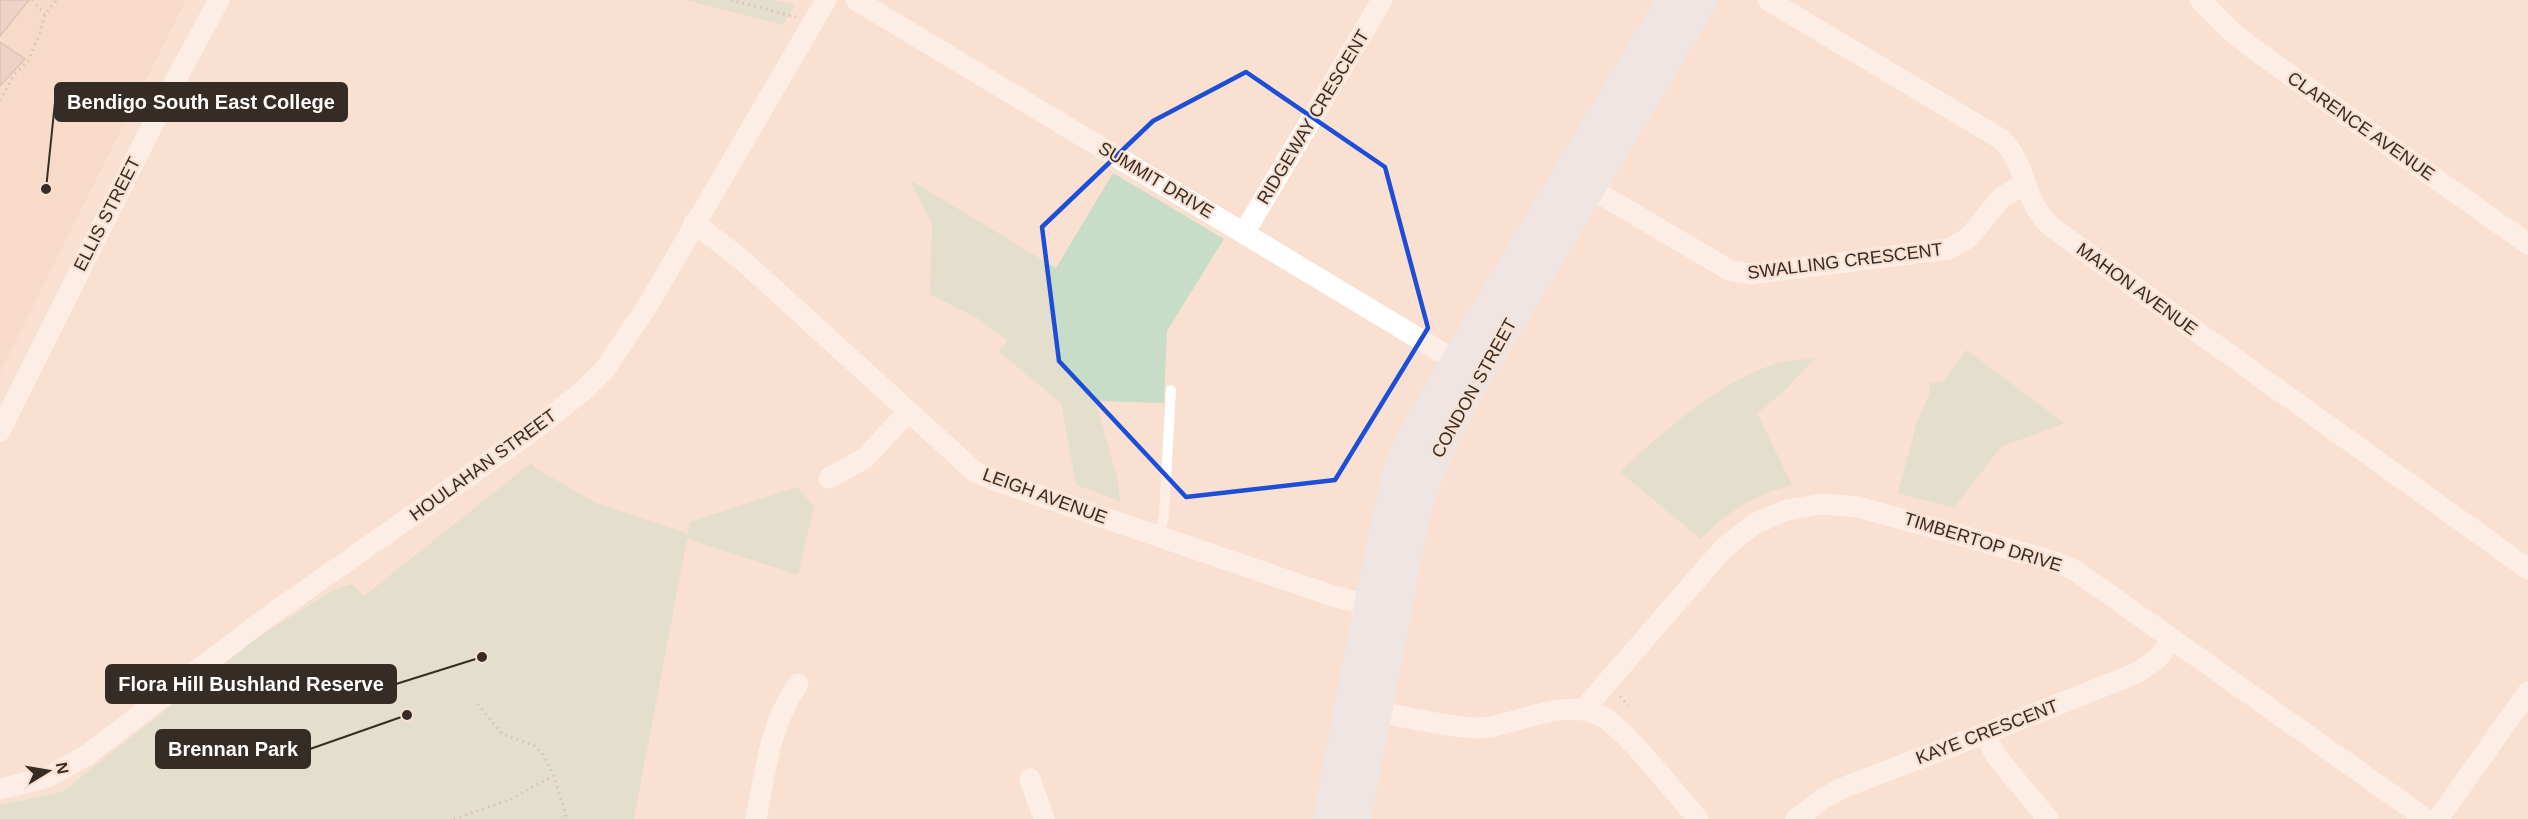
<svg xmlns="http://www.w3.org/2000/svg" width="2528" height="819" font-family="Helvetica,sans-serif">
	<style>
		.built { fill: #f3d4bf }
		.green { fill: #c8ddc7 }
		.building { fill: #e2c0b8; stroke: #bb9f98; stroke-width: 1.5 }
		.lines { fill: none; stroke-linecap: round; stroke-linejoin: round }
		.path { stroke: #b09d90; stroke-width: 3; stroke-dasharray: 1.5 4.5; stroke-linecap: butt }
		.service { stroke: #fff; stroke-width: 10 }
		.minor { stroke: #fff; stroke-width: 21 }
		.secondary { stroke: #e2eefa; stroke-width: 30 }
		.marked { fill: none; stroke: #1d4ed8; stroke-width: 4.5; stroke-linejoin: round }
		.labels { text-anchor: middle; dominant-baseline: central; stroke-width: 4.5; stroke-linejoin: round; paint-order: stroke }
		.street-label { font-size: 18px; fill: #362c26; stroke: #f9e0d0 }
		.leader { fill: none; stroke: #362c26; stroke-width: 2 }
		.callout-dot { fill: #362c26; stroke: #f9e0d0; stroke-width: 2 }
		.callout { fill: #362c26; stroke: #362c26; stroke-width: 2 }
		.callout-label { font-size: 20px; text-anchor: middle; font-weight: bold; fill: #fff }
	</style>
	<rect width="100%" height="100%" fill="#f9e0d0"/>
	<path class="built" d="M0 0H186L0 373Z"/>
	<g class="green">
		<path d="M686 0H773L795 5 783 25Z"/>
		<path d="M1113 173 1224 239 1167 331 1164 403 1095 401 1118 480 1120 501 1076 485 1061 403 998 351 1008 341 977 318 930 294 932 224 910 180 1056 268Z"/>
		<path d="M1966 350 2064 423 2001 447 1954 508 1898 493 1917 422 1930 392 1929 384 1944 381Z"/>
		<path d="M1815 358 1782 393 1757 413 1792 485C1755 495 1727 511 1701 539L1620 472C1658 435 1727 376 1779 363 1790 360 1803 360 1815 358Z"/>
		<path d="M531 463 539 470 594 502 686 533 687 538 690 522 797 487 814 506 798 575 687 539 634 819H0V805L62 792 257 638 335 589 351 584 364 596Z"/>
	</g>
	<g class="building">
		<path d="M0 0H29L0 36Z"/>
		<path d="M0 42 25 59 0 86Z"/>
	</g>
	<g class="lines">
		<g class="path">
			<path d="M32 0 45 14"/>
			<path d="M731 0 796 17"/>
			<path d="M0 100 14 75 28 61 40 33 45 14 57 0"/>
			<path d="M1620 696 1628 706"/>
			<path d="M478 704 502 734 533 745 541 752 554 776 567 819"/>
			<path d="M454 819 509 800 553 776"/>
		</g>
		<path class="service" d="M1159 537 1164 515 1171 390"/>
		<g class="minor">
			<path d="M856 0 1456 361"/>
			<path d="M1768 0 2001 139C2028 165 2022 199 2050 226L2528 569"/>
			<path d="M2200 0 2232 32 2256 51 2528 244"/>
			<path d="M1590 188 1729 270 1750 274 1949 249 1968 238 2002 197 2025 184"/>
			<path d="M694 223 741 259 974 471 994 480 1333 596 1369 605"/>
			<path d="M1244 233 1382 0"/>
			<path d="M0 431 168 94 219 0"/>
			<path d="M829 478 865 458 908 412"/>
			<path d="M1584 709 1722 550 1754 524 1787 510 1822 504 1858 507 2056 562 2076 571 2426 819"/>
			<path d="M1377 712C1406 716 1464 732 1490 727 1523 721 1563 700 1597 714 1622 723 1677 796 1698 819"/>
			<path d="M1984 734 1997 757 2048 819"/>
			<path d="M1030 779 1044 819"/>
			<path d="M0 789 48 777 87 755 259 623 527 435 582 392 605 369 648 305 826 0"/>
			<path d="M756 819C765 772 770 724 798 684"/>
			<path d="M1796 819 1822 799 1842 788 1984 734 2137 673 2157 659 2173 639"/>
			<path d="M2438 819 2528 692"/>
		</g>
		<g class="secondary">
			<path d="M1328 819 1369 605 1398 470 1412 438 1456 361 1672 0"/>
			<path d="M1356 819 1415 516C1436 436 1483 368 1525 297 1584 198 1644 99 1703 0"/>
		</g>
	</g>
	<path d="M0 0H2528V819H0ZM1246 72 1385 167 1428 328 1335 480 1186 497 1059 361 1042 227 1153 121Z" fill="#f9e0d0" fill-opacity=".55" fill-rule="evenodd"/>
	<path class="marked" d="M1246 72 1385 167 1428 328 1335 480 1186 497 1059 361 1042 227 1153 121Z"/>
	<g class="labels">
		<g class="street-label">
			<text transform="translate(1313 117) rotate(-59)">RIDGEWAY CRESCENT</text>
			<text transform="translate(2361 126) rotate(35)">CLARENCE AVENUE</text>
			<text transform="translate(1156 180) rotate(31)">SUMMIT DRIVE</text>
			<text transform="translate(107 214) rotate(-63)">ELLIS STREET</text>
			<text transform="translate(1845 261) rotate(-7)">SWALLING CRESCENT</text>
			<text transform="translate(2137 289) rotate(36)">MAHON AVENUE</text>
			<text transform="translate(1474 388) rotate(-61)">CONDON STREET</text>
			<text transform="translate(483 465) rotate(-36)">HOULAHAN STREET</text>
			<text transform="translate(1045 496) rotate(20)">LEIGH AVENUE</text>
			<text transform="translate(1983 542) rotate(17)">TIMBERTOP DRIVE</text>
			<text transform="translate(1987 732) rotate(-21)">KAYE CRESCENT</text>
		</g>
	</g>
	<path class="leader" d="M46 189L55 102M482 657L396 684M407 715L310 749"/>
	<g class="callout-dot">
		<circle cx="46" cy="189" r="6"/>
		<circle cx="482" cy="657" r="6"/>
		<circle cx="407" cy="715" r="6"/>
	</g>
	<g class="callout">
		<rect x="55" y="83" width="292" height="38" rx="6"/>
		<rect x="106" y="665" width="290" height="38" rx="6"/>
		<rect x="156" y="730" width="154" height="38" rx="6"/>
	</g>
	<g class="callout-label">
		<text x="201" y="109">Bendigo South East College</text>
		<text x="251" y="691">Flora Hill Bushland Reserve</text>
		<text x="233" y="756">Brennan Park</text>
	</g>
	<g transform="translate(48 771) rotate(79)" stroke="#f9e0d0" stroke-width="4.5" paint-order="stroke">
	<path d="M0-4.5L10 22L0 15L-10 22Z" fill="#362c26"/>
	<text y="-9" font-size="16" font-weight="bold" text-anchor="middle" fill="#362c26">N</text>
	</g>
</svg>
